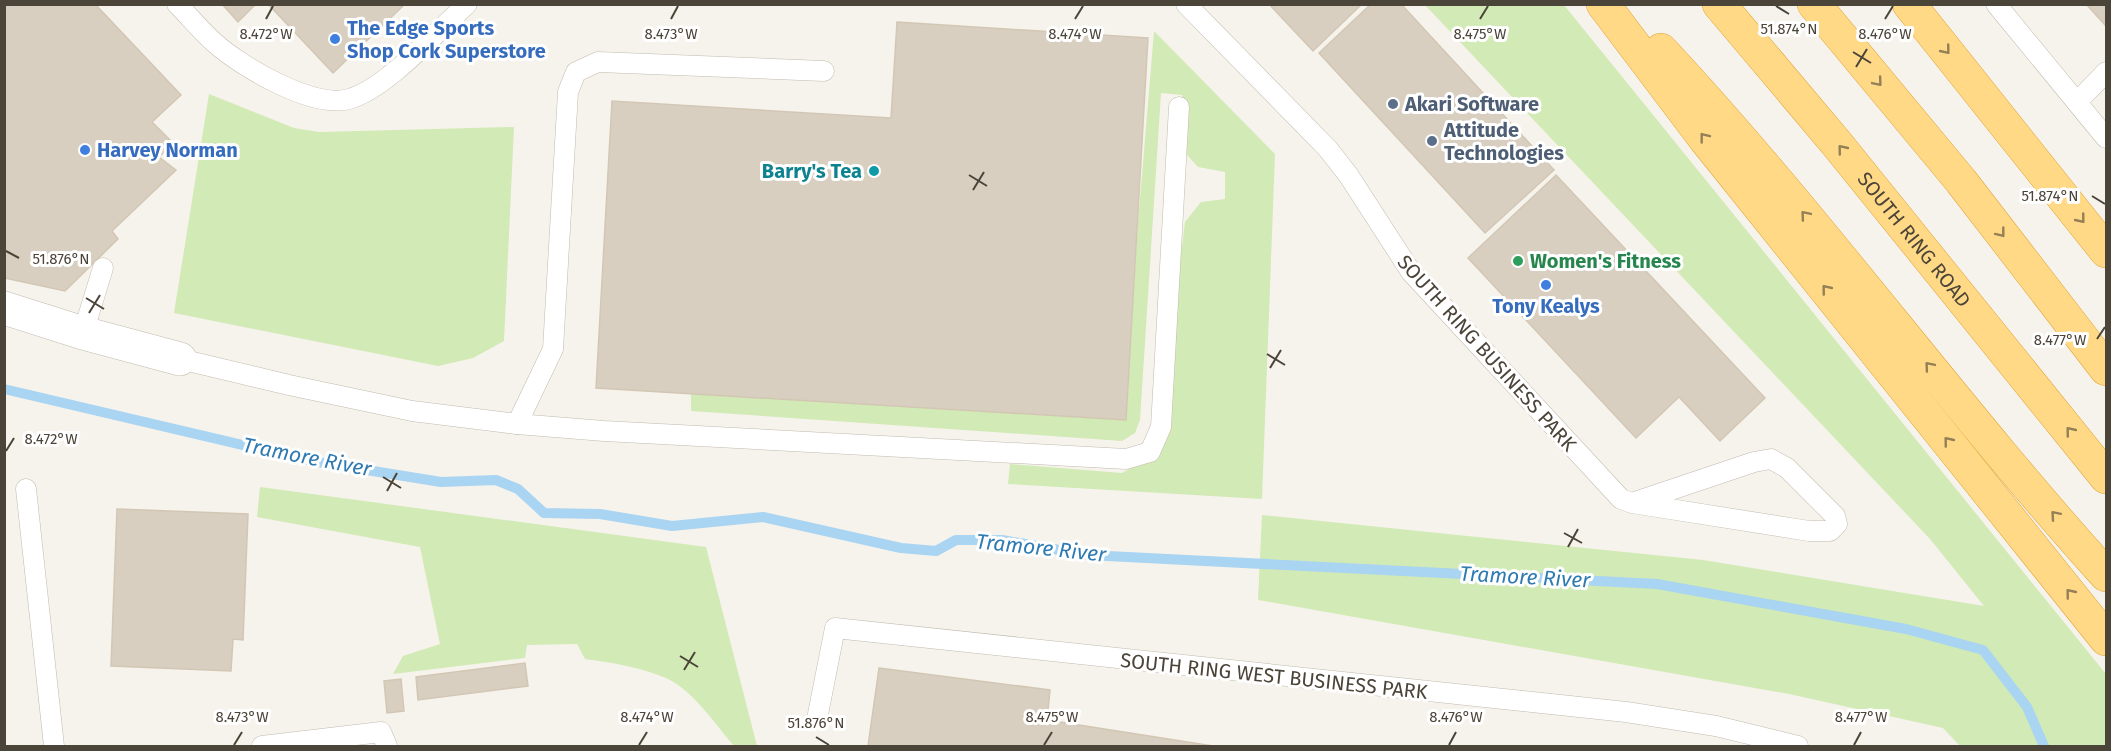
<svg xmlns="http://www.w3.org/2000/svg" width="2111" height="751" font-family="'Fira Sans',sans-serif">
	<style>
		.green { fill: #d2eab5 }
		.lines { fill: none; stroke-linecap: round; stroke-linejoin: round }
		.stream { stroke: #a9d4f2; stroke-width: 10 }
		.building { fill: #d8cfc1; stroke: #d3c7b4; stroke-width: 1.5 }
		.service-casing { stroke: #c2bbae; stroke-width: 21 }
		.minor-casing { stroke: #c2bbae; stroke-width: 34 }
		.trunk-casing { stroke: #e0a43c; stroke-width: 34 }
		.service { stroke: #fff; stroke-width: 20 }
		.minor { stroke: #fff; stroke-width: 33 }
		.trunk { stroke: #ffd985; stroke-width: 33 }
		.oneway { stroke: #938057 }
		.ticks { fill: none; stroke: #4b4439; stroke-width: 2 }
		.shop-dot { fill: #3f7fe0; stroke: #fff; stroke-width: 2 }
		.service-dot { fill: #5c6f8a; stroke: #fff; stroke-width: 2 }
		.culture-dot { fill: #0f9aa8; stroke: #fff; stroke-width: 2 }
		.leisure-dot { fill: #2e9e5b; stroke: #fff; stroke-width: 2 }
		.labels { text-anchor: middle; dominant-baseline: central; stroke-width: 6; stroke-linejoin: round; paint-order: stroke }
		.shop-label { font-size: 20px; font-weight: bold; fill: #366cbe; stroke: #fff; text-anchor: start }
		.service-label { font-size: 20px; font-weight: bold; fill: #4e5e75; stroke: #fff; text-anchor: start }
		.culture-label { font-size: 20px; font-weight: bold; fill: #0d838f; stroke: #fff; text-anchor: end }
		.street-label { font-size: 20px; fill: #4b4439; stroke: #fff }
		.leisure-label { font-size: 20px; font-weight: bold; fill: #27864d; stroke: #fff; text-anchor: start }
		.water-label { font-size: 21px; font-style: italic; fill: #2e7ab2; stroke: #fff }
		.ticks-label { font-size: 15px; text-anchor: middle; fill: #4b4439; stroke: #fff; stroke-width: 6; stroke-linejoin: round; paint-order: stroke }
	</style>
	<rect width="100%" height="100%" fill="#f6f3ec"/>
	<g class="green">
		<path d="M1425 5H1564L2106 674V746H1960L1943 728 1789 694 1258 600 1262 515 1703 560 1984 606 1930 539Z"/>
		<path d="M1154 31 1275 154 1262 499 1008 484 1010 464 1122 473 1156 454 1185 222 1201 202 1225 199V172L1198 167 1187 155 1182 95 1161 93 1140 420 1135 433 1122 441 691 411V393L1125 420 1138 223Z"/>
		<path d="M209 94 294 128 319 132 514 127 504 341 473 358 438 366 174 313Z"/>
		<path d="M260 487 706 547 757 746H734C715 724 694 691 666 678 640 667 613 663 585 659L577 644 527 645 525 658 393 674 403 656 440 644 420 547 257 517Z"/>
	</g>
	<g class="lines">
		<path class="stream" d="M4 389 311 461 441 482 496 480 518 489 544 513 600 514 672 526 763 517 901 548 936 551 956 540H1002L1088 555 1657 584 1906 629 1983 650 2027 707 2044 746"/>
	</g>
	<g class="building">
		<path d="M4 4H95L181 95 152 122 173 143 159 157 176 170 112 231 118 239 65 291 4 278Z"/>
		<path d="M222 4H256L238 22Z"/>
		<path d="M268 4H405L333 73Z"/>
		<path d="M1269 4H1362L1313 51Z"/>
		<path d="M1371 4H1401L1554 170 1485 233 1319 53Z"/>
		<path d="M2086 4H2106V26Z"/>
		<path d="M897 22 1148 38 1126 420 596 388 612 101 891 118Z"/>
		<path d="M1556 175 1765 398 1720 441 1679 397 1636 438 1468 258Z"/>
		<path d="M117 509 248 514 243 640 233 639 231 671 111 666Z"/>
		<path d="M525 663 528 686 418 700 416 677Z"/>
		<path d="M879 668 1050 690 1047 720 1213 746H868Z"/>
		<path d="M401 679 404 711 387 713 384 681Z"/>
	</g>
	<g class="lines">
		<g class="service-casing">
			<g id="service">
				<path d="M177 4C190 17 202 32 216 44 242 67 313 109 349 99 386 89 437 31 467 4"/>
				<path d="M1186 4 1328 149 1349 176 1411 272 1621 499 1632 503 1809 531H1830L1837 524 1835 516 1787 468 1771 459 1754 462 1632 503"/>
				<path d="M1996 4 2106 138"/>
				<path d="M2077 102 2106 72"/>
				<path d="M83 333 103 268"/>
				<path d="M180 359 289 385 412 411 517 424 604 431 1126 459 1150 452 1161 427 1179 107"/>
				<path d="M517 424 553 349 568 92 576 72 598 62 824 71"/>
				<path d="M26 489 54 746"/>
				<path d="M818 714 835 628 1626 712 1716 726 1798 746"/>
				<path d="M262 746 381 732 387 746"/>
			</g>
		</g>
		<g class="minor-casing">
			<path id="minor" d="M4 308 83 333 180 359"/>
		</g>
		<g class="trunk-casing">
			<g id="trunk">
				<path d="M1603 4 1705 139 2106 639"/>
				<path id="s1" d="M1719 4 1837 144 2106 477"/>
				<path d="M1814 4 1961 181 2106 369"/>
				<path d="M1909 4 2106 251"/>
				<path d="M1661 50C1818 218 1952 405 2106 575"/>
			</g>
		</g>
		<use href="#service" class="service"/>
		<use href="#minor" class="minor"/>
		<use href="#trunk" class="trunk"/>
	</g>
	<defs><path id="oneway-chevron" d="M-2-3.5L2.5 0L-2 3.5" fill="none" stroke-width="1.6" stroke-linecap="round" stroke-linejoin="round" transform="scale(1.5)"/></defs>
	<g class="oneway">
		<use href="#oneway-chevron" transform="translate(1946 50) rotate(51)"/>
		<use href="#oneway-chevron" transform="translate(1878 82) rotate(50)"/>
		<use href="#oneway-chevron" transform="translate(1704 137) rotate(-128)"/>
		<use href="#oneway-chevron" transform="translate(1842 149) rotate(-129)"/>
		<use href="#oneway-chevron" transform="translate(1805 215) rotate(-130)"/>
		<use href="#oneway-chevron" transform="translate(2081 219) rotate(51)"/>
		<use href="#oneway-chevron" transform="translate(2001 233) rotate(52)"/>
		<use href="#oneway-chevron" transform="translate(1826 289) rotate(-129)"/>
		<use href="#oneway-chevron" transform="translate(1929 366) rotate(-130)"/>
		<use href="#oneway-chevron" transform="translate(2070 431) rotate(-129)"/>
		<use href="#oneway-chevron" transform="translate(1948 441) rotate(-129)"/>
		<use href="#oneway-chevron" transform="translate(2055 515) rotate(-131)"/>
		<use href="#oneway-chevron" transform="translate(2070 593) rotate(-129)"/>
	</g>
	<path class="ticks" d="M1776 6 1789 14M266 19 273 6M671 19 678 6M1075 19 1083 6M1480 19 1488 6M1885 19 1893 6M1853 52 1871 63M1856 67 1867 49M969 175 987 186M973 190 984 172M2092 196 2105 204M6 251 19 258M86 298 104 309M89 313 100 295M2097 339 2105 327M1267 354 1285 365M1270 368 1281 350M6 451 14 438M383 477 401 488M387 491 397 473M1564 533 1582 543M1568 547 1578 529M680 656 698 667M684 670 695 652M816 737 829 745M234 745 242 732M639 745 647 732M1044 745 1052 732M1449 745 1456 732M1854 745 1861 732"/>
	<g class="shop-dot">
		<circle cx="335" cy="39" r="6"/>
		<circle cx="85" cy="150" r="6"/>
		<circle cx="1546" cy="285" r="6"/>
	</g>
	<g class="service-dot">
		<circle cx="1393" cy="104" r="6"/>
		<circle cx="1432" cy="141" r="6"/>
	</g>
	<circle class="culture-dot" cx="874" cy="171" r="6"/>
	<circle class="leisure-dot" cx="1518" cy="261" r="6"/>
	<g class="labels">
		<g class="shop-label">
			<text x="347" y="28">The Edge Sports<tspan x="347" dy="23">Shop Cork Superstore</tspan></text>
			<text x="97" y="150">Harvey Norman</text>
			<text x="1546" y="306" text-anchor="middle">Tony Kealys</text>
		</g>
		<g class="service-label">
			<text x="1405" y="104">Akari Software</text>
			<text x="1444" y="130">Attitude<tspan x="1444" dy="23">Technologies</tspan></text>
		</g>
		<g class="culture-label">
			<text x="862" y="171">Barry's Tea</text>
		</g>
		<g class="street-label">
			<text stroke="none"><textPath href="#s1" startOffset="306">SOUTH RING ROAD</textPath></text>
			<text transform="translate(1487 353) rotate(48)">SOUTH RING BUSINESS PARK</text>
			<text transform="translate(1274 676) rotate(6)">SOUTH RING WEST BUSINESS PARK</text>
		</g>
		<g class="leisure-label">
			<text x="1530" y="261">Women's Fitness</text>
		</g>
		<g class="water-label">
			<text transform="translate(307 457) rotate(11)">Tramore River</text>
			<text transform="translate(1041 548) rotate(6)">Tramore River</text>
			<text transform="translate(1525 577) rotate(3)">Tramore River</text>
		</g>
	</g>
	<g class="ticks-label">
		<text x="1789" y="34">51.874°N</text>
		<text x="266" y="39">8.472°W</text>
		<text x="671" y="39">8.473°W</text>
		<text x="1075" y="39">8.474°W</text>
		<text x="1885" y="39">8.476°W</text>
		<text x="1480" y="39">8.475°W</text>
		<text x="2050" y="201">51.874°N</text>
		<text x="61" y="264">51.876°N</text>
		<text x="2060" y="345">8.477°W</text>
		<text x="51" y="444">8.472°W</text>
		<text x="242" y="722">8.473°W</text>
		<text x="647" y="722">8.474°W</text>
		<text x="1052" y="722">8.475°W</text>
		<text x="1456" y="722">8.476°W</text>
		<text x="1861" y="722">8.477°W</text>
		<text x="816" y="728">51.876°N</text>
	</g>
	<rect width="2111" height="751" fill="none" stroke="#4b4439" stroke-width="12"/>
</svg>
